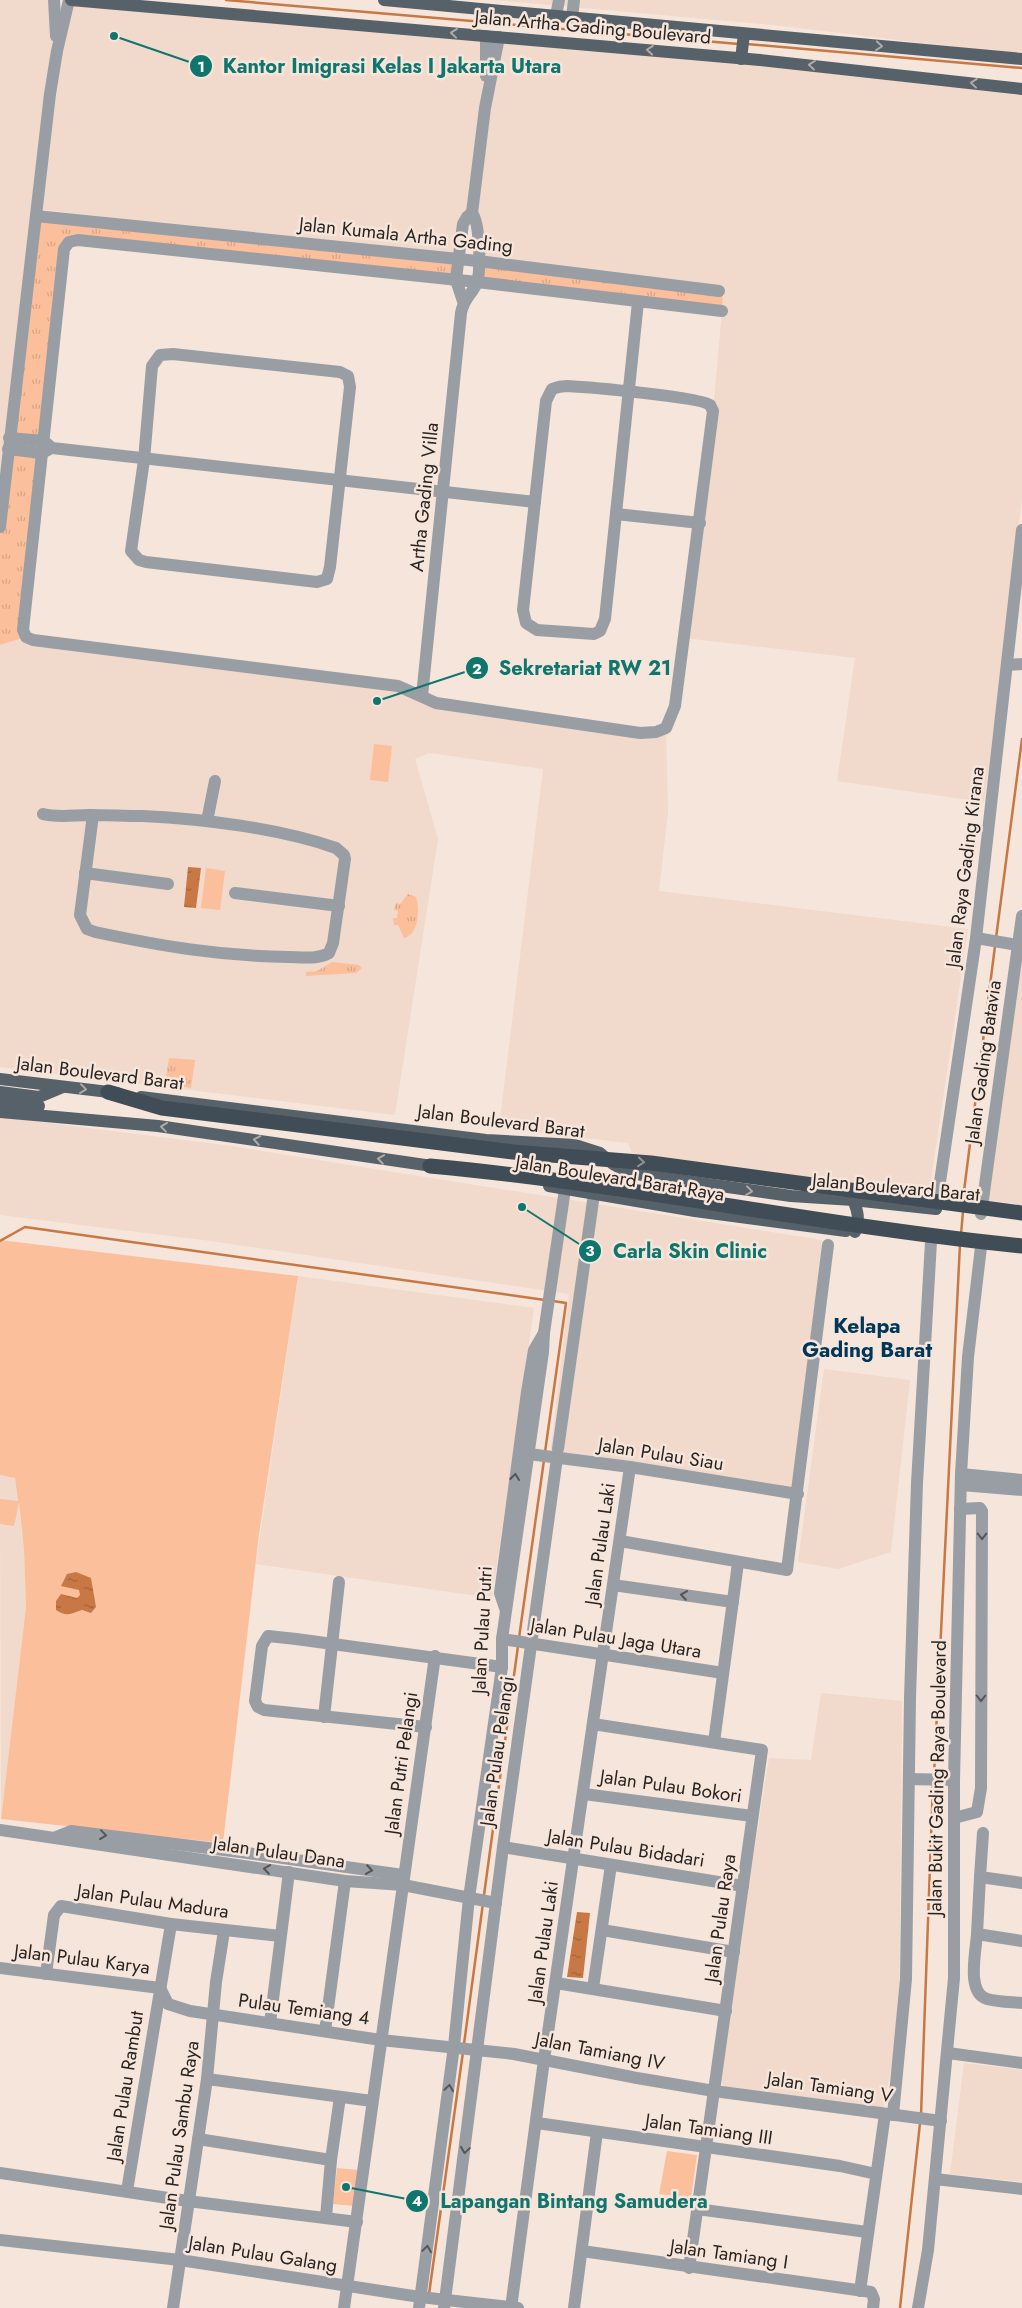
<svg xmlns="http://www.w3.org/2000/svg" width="1022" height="2308" font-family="Jost,sans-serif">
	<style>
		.built { fill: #f1d9cb; fill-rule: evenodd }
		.grass { fill: url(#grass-tufts) }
		.pitch { fill: #fcbf9b }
		.water { fill: url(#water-ripples) }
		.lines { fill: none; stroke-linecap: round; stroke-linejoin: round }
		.stream { stroke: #c77845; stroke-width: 2.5 }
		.minor { stroke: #989ea4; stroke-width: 12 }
		.major { stroke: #57616a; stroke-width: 12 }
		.highway { stroke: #404c56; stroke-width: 15 }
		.oneway { stroke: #aeaaa8 }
		.oneway2 { stroke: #929192 }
		.oneway3 { stroke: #565555 }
		.labels { text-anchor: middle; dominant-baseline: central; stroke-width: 5; stroke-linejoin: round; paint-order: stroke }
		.street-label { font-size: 19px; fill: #2a2420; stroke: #f6e5db }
		.quarter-label { font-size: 21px; font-weight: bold; fill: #003658; stroke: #f6e5db }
		.leader { fill: none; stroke: #0f766e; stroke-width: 2 }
		.callout-dot { fill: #0f766e; stroke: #f6e5db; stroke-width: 2 }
		.mark-label { font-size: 15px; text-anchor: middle; font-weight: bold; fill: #fff }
		.callout-label { font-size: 20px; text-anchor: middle; font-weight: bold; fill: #0f766e; stroke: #f6e5db; stroke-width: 5; stroke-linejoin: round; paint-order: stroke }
	</style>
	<defs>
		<pattern id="grass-tufts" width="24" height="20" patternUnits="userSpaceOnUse" patternTransform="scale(1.25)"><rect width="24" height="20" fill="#fcbf9b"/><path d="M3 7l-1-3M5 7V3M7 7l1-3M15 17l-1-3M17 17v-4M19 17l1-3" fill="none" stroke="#d8a485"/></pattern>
		<pattern id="water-ripples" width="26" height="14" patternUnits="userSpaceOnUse" patternTransform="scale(1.25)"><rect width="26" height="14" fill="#c77845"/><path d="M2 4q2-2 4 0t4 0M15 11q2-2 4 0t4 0" fill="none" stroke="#a26239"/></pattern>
	</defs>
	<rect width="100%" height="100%" fill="#f6e5db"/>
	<g class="built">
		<path d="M0 0H54L57 48 69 0 760 60 1022 95V497L1001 676 984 802 837 781 855 658 684 638 713 411 722 311 478 261 472 214 458 259 38 209 0 528ZM485 49V115L474 197Z"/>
		<path d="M494 0H1022V55L773 25Z"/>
		<path d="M26 637 398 686 436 703 642 733 666 728 668 812 659 891 968 929 929 1194 632 1153 628 1143 499 1128 543 769 429 753 415 759 438 839 395 1115 0 1067V645Z"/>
		<path d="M1022 908V1205L983 1200Z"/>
		<path d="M0 1117 224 1145 822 1240 793 1491 550 1455 569 1294 211 1241 0 1215Z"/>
		<path d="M298 1276 534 1308 492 1598 256 1564Z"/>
		<path d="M824 1369 910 1380 891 1552 838 1569 798 1562Z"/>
		<path d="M0 1475 15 1478 24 1550 26 1607 1 1819Z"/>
		<path d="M821 1693 902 1701 899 2028 883 2109 725 2087 718 2079 769 1758 811 1760Z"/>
		<path d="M964 2063 1022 2070V2182L950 2174Z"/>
	</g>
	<g class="grass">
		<path d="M36 216 458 259 457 282 70 242 44 441 10 438Z"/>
		<path d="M478 261 723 288 722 311 477 282Z"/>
		<path d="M8 449 42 453 26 637 0 645V527Z"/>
		<path d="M408 894 416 897C420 909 419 935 404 938L398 925H394L393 918H397L398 911 394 910 396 903 400 904Z"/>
		<path d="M332 962 359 965 362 968 356 973 306 976V972L317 971Z"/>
		<path d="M169 1058 195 1060 191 1088 165 1084Z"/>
	</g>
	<g class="pitch">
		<path d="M374 744 392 746 388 782 370 780Z"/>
		<path d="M206 868 225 871 220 910 201 908Z"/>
		<path d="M0 1240 298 1276 259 1534 223 1843 1 1819 26 1607 24 1550 19 1503 14 1526 0 1524V1499L18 1501 15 1478 0 1475Z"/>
		<path d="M667 2151 697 2155 691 2198 659 2194Z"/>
		<path d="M337 2168 359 2170 355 2206 333 2204Z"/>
	</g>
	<g class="water">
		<path d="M188 867 201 868 196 908 184 907Z"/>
		<path d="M76 1572 91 1578 96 1607 91 1613 82 1610C70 1614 67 1617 56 1610V1601L61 1594 77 1598 80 1595 79 1590 61 1586 67 1574Z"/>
		<path d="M577 1912 590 1913 583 1978 567 1977Z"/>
	</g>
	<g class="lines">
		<g class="stream">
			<path d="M226 0 739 44"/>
			<path d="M747 44 1022 68"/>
			<path d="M996 938 1022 739"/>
			<path d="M963 1199 995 946"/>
			<path d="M961 1234 963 1212"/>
			<path d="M0 1241 25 1227 545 1300"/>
			<path d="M545 1452 566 1303 553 1301"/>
			<path d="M519 1638 544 1460"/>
			<path d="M934 1775 960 1244"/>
			<path d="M484 1895 518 1646"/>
			<path d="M464 2044 483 1903"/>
			<path d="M921 2115 933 1783"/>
			<path d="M429 2294 463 2052"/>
			<path d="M900 2308 920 2123"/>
		</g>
		<g class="minor">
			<path d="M54 0 56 36"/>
			<path d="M556 16 559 0"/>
			<path d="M572 18 574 0"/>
			<path d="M486 76V36"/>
			<path d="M36 216 478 261 719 291"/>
			<path d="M463 301 456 280 457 271 463 224 467 217 472 213"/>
			<path d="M638 302 605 619 600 631 594 634 537 630 526 623 523 610 546 401 552 389C557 387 562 386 567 386 587 387 701 397 710 405L713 411 675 706 666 728 656 732 640 733 436 703 398 686 33 640 26 637 23 630 64 249 69 242 78 240 477 282 722 311"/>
			<path d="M173 354 340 372 348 376 350 387 330 567 327 579 317 582 146 562 139 560 131 551 144 460 152 366 160 355Z"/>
			<path d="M9 438 44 441 52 448 535 502"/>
			<path d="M8 449 42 453 48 450"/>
			<path d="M616 514 700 523"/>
			<path d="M0 527 50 94 57 51 69 0"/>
			<path d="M1007 665 1022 664"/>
			<path d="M422 696 461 313C464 297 473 294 477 282 481 270 480 223 472 213L485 108 499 37"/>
			<path d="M43 814C57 818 74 815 89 815 107 815 125 816 143 816 203 819 279 828 336 848L344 855 345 859 333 943 329 953C317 960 300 957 288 957 219 956 161 946 95 932L87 929 80 915 93 815"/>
			<path d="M207 821 215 781"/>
			<path d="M85 873 168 884"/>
			<path d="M235 893 339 906"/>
			<path d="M976 938 1018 945"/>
			<path d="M936 1209 976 938 1022 530"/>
			<path d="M981 1214 1022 916"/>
			<path d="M558 1449 594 1194"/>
			<path d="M521 1453 630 1467 798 1494"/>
			<path d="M961 1474 1022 1480"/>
			<path d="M961 1485 1022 1490"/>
			<path d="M620 1541 787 1570 828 1245"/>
			<path d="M613 1585 733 1602"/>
			<path d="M505 1608 500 1593 527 1392 534 1350 544 1333 565 1189"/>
			<path d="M502 1639 723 1673"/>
			<path d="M324 1717 339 1582"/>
			<path d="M593 1724 762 1750 689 2268"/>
			<path d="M426 1727 264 1710 258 1707 255 1701 262 1646 268 1636 296 1639 502 1667"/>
			<path d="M714 1742 738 1563"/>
			<path d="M909 1779 954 1780"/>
			<path d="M584 1794 752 1816"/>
			<path d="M954 1818 977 1812 981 1788 982 1511 980 1508 960 1509"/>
			<path d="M0 1830 345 1881 403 1885 496 1903"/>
			<path d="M56 1837 71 1831 240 1852 403 1875"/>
			<path d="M503 1847 743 1886"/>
			<path d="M980 1877 983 1833"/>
			<path d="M602 1930 734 1952"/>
			<path d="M977 1934 980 1877 1022 1883"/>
			<path d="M1022 1941 977 1934C976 1951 966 1993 987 1999 998 2002 1011 2002 1022 2003"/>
			<path d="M0 1968 160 1988"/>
			<path d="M46 1974 54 1915 61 1906 171 1924 280 1936"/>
			<path d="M556 1983 726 2011"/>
			<path d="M160 1988 168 2004 190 2011 381 2040 514 2054 637 2078 714 2091 941 2121"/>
			<path d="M593 1988 611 1865"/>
			<path d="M270 2023 289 1872"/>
			<path d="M325 2031 345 1881"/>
			<path d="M948 2053 1022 2063"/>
			<path d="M207 2079 372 2101"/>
			<path d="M893 2115 906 1979 910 1698 917 1483 931 1242"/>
			<path d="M537 2123 840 2166 876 2174"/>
			<path d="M198 2139 331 2160"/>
			<path d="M0 2173 188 2201 357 2222"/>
			<path d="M935 2179 1022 2189"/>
			<path d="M127 2191 171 1924"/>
			<path d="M697 2209 867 2232"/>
			<path d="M326 2217 331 2160 340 2097"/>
			<path d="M0 2240 180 2260 420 2297 518 2308"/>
			<path d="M582 2251 871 2292 874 2299 873 2308"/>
			<path d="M860 2291 885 2114"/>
			<path d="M173 2308 207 2079 216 1982 224 1931"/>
			<path d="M344 2308 435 1656"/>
			<path d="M419 2308 454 2046 469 1898 502 1667V1639L543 1352 544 1333"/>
			<path d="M444 2308 503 1847 557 1458"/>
			<path d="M511 2308 544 2060 630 1467"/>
			<path d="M574 2308 597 2132"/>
			<path d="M918 2308 928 2250 954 1978V1780L961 1474 968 1357 981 1247"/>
		</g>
		<g class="major">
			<path d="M71 0 760 60 1022 89"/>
			<path d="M384 0 1022 59"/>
			<path d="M741 59 744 34"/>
			<path d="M0 1079 117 1093"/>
			<path d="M0 1092 39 1097 63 1087"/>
			<path d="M141 1097 486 1140 575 1145 600 1153 613 1164 629 1173 791 1196 853 1200 936 1209"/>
			<path d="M0 1102 39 1106"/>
			<path d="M0 1112 158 1126 439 1167"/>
			<path d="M549 1186 695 1211 846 1231"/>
			<path d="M853 1200C858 1211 860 1220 855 1232"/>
		</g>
		<g class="highway">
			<path d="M108 1092 162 1108 513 1152 651 1163 1022 1213"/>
			<path d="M430 1166C628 1184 824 1226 1022 1246"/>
		</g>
	</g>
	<defs><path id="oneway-chevron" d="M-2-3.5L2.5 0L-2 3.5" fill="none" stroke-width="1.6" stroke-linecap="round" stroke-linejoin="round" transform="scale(1.25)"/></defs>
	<g class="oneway">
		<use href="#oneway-chevron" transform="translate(454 33) rotate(-174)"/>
		<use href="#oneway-chevron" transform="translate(879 46) rotate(5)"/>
		<use href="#oneway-chevron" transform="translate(650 50) rotate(-175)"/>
		<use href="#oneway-chevron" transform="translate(812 65) rotate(-174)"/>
		<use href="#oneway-chevron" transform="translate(974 83) rotate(-174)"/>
		<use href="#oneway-chevron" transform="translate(83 1089) rotate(7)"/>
		<use href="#oneway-chevron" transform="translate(164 1127) rotate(-173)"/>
		<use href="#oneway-chevron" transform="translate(257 1140) rotate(-170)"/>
		<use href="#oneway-chevron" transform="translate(381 1159) rotate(-172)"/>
		<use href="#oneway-chevron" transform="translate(749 1191) rotate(7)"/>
	</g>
	<use class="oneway2" href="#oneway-chevron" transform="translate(641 1162) rotate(5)"/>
	<g class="oneway3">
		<use href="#oneway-chevron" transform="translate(515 1477) rotate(-83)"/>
		<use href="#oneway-chevron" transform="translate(982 1536) rotate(90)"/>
		<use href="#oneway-chevron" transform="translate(684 1595) rotate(-172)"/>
		<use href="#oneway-chevron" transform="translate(981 1698) rotate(90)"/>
		<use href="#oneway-chevron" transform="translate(103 1835) rotate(7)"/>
		<use href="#oneway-chevron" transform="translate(267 1869) rotate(-172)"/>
		<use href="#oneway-chevron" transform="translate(369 1870) rotate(8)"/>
		<use href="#oneway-chevron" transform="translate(449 2088) rotate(-82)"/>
		<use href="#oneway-chevron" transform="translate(465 2150) rotate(98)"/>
		<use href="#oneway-chevron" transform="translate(427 2249) rotate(-82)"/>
	</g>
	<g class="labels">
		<g class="street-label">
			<text transform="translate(593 27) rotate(5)">Jalan Artha Gading Boulevard</text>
			<text transform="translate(406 235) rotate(6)">Jalan Kumala Artha Gading</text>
			<text transform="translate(424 497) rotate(-84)">Artha Gading Villa</text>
			<text transform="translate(965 867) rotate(-83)">Jalan Raya Gading Kirana</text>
			<text transform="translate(983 1062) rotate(-82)">Jalan Gading Batavia</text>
			<text transform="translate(100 1073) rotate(7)">Jalan Boulevard Barat</text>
			<text transform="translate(501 1121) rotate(7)">Jalan Boulevard Barat</text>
			<text transform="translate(620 1178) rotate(9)">Jalan Boulevard Barat Raya</text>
			<text transform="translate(896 1187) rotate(5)">Jalan Boulevard Barat</text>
			<text transform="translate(661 1454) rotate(9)">Jalan Pulau Siau</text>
			<text transform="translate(600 1544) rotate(-82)">Jalan Pulau Laki</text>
			<text transform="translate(482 1630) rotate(-87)">Jalan Pulau Putri</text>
			<text transform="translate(616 1638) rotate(9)">Jalan Pulau Jaga Utara</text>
			<text transform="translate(497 1751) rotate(-82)">Jalan Pulau Pelangi</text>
			<text transform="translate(401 1763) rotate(-82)">Jalan Putri Pelangi</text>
			<text transform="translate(937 1778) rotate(-89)">Jalan Bukit Gading Raya Boulevard</text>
			<text transform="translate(671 1786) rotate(8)">Jalan Pulau Bokori</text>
			<text transform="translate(626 1848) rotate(9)">Jalan Pulau Bidadari</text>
			<text transform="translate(279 1852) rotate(8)">Jalan Pulau Dana</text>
			<text transform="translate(153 1901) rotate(8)">Jalan Pulau Madura</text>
			<text transform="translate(720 1918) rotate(-82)">Jalan Pulau Raya</text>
			<text transform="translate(543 1942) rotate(-82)">Jalan Pulau Laki</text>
			<text transform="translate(82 1959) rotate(7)">Jalan Pulau Karya</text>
			<text transform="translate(304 2009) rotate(8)">Pulau Temiang 4</text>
			<text transform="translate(600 2051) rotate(11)">Jalan Tamiang IV</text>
			<text transform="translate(125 2086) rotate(-81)">Jalan Pulau Rambut</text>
			<text transform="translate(830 2087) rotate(8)">Jalan Tamiang V</text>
			<text transform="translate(709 2129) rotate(8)">Jalan Tamiang III</text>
			<text transform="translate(179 2135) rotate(-82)">Jalan Pulau Sambu Raya</text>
			<text transform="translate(263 2254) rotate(9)">Jalan Pulau Galang</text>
			<text transform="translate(729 2254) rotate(8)">Jalan Tamiang I</text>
		</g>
		<g class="quarter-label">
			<text x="867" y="1326">Kelapa<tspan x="867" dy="24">Gading Barat</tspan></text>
		</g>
	</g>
	<path class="leader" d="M114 36L201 66M377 701L477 668M522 1207L590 1251M346 2187L417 2201"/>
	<g class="callout-dot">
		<circle cx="114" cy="36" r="5"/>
		<circle cx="377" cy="701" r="5"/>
		<circle cx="522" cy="1207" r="5"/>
		<circle cx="346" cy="2187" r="5"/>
		<circle cx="201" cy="66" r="12"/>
		<circle cx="477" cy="668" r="12"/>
		<circle cx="590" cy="1251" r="12"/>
		<circle cx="417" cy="2201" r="12"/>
	</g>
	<g class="mark-label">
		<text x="201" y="72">1</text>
		<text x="477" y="674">2</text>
		<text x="590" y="1256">3</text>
		<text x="417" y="2206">4</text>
	</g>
	<g class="callout-label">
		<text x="392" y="73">Kantor Imigrasi Kelas I Jakarta Utara</text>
		<text x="585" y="675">Sekretariat RW 21</text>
		<text x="690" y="1258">Carla Skin Clinic</text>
		<text x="574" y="2208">Lapangan Bintang Samudera</text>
	</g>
</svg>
